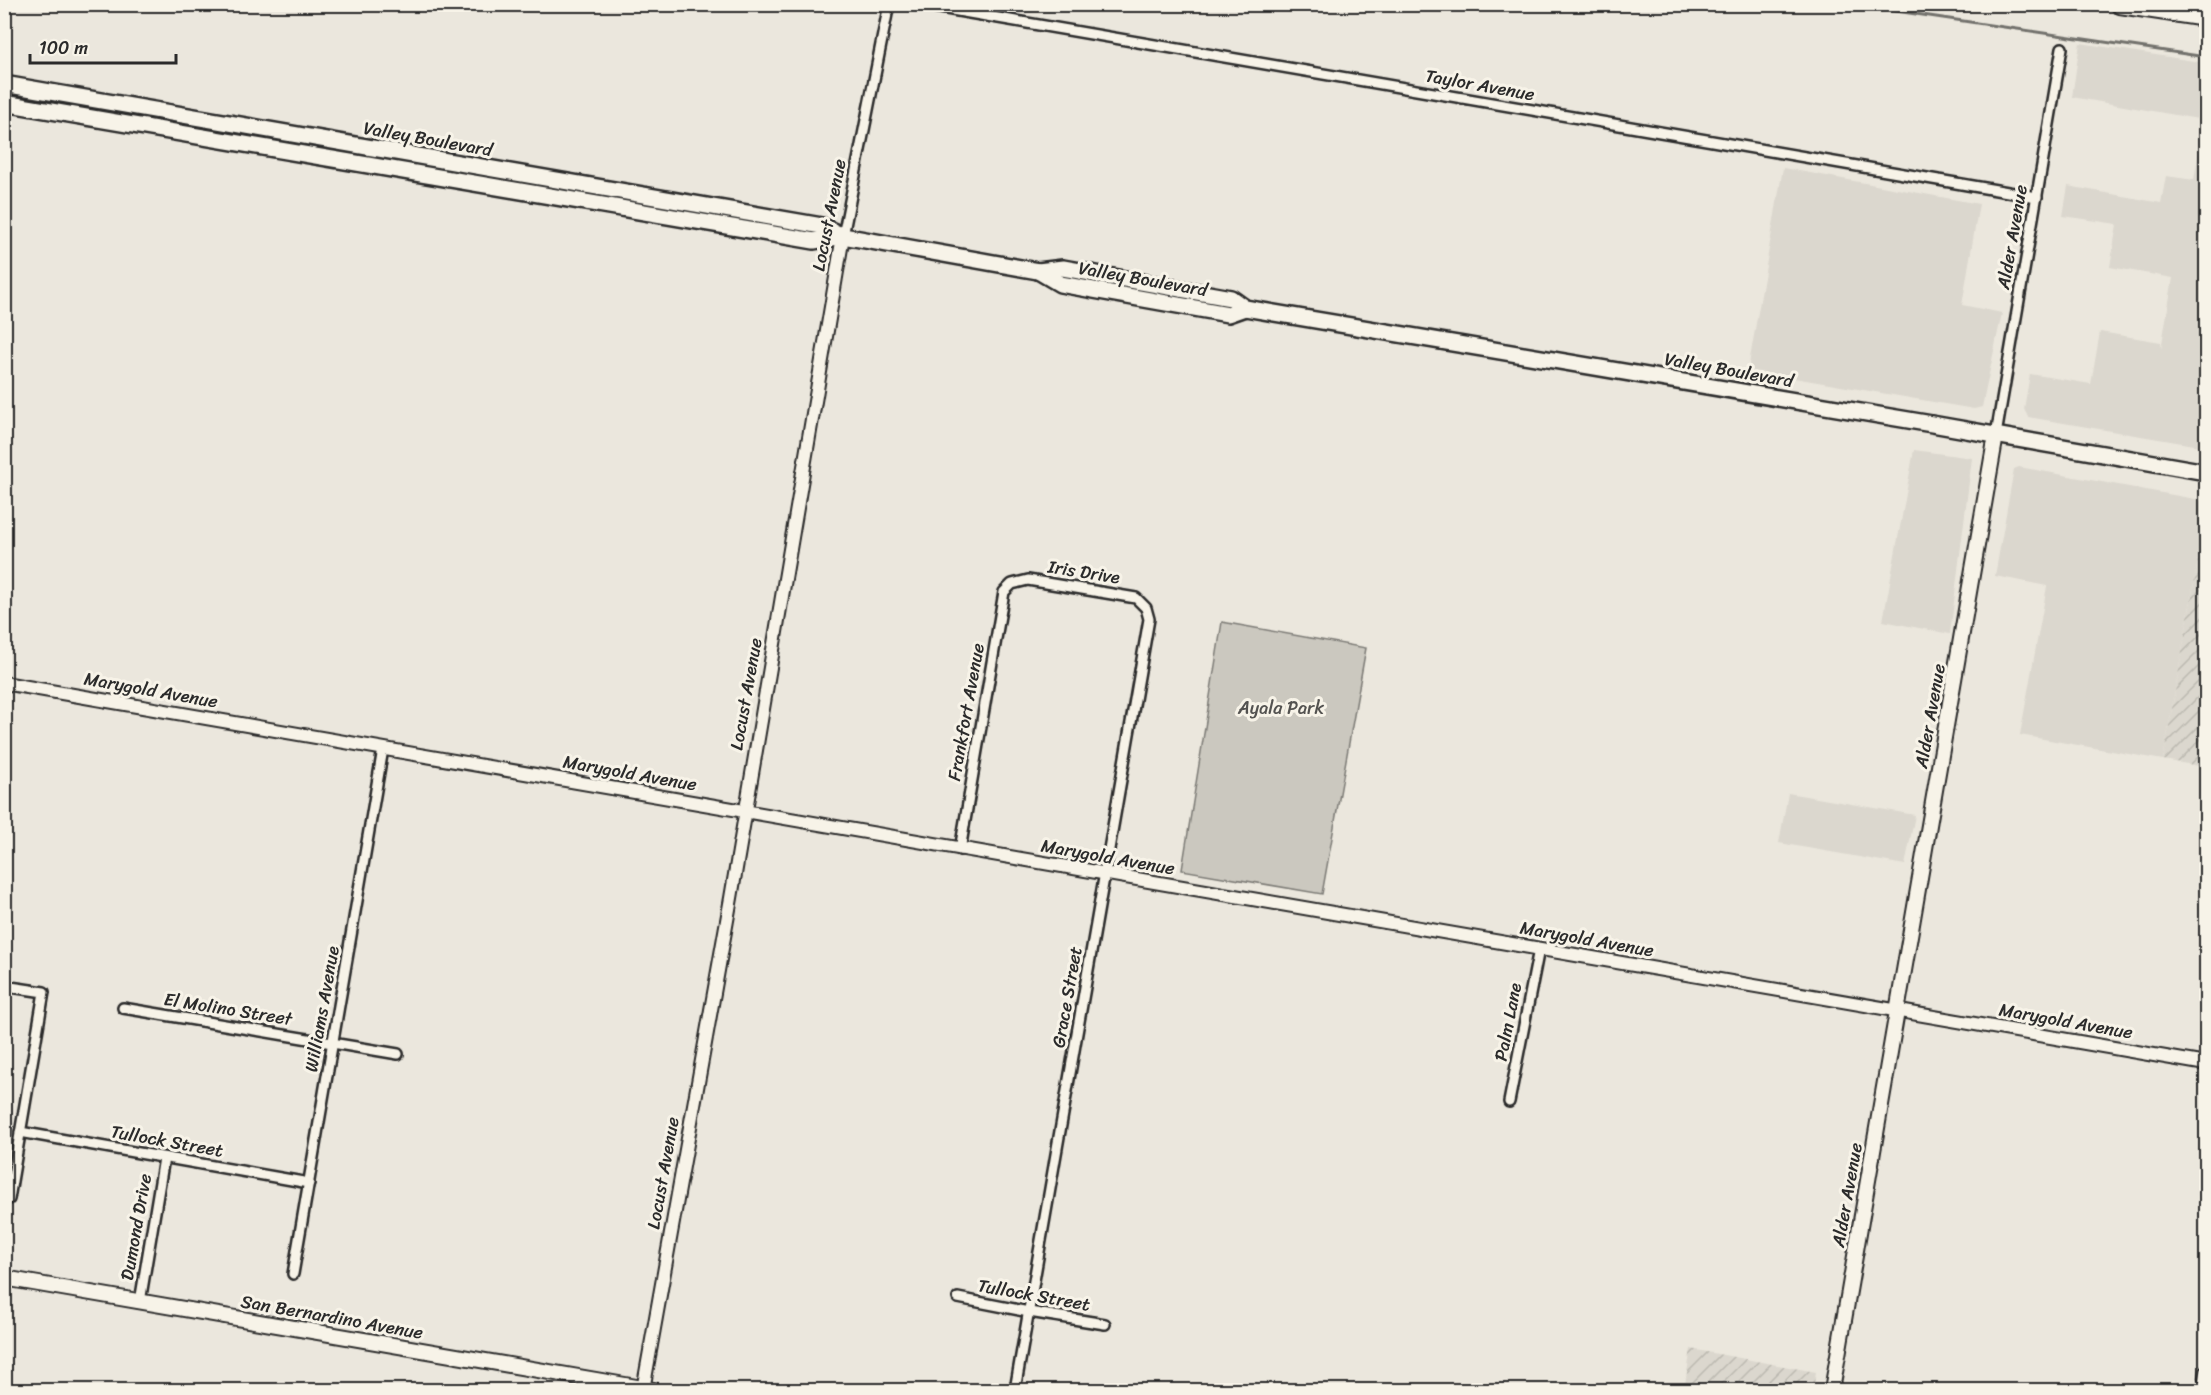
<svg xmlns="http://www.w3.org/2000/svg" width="2211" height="1395" font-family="Sriracha,sans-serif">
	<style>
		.built { fill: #dbd7ce }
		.industrial { fill: url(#industrial-furrows) }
		.green { fill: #cbc8bf; stroke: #7b7a75; stroke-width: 1.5 }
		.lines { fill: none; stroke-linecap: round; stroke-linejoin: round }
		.stream { stroke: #72716c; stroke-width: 3 }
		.minor-casing { stroke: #2b2b2b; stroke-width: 14 }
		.tertiary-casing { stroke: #2b2b2b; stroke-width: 16 }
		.secondary-casing { stroke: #2b2b2b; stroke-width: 18 }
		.primary-casing { stroke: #2b2b2b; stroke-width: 20 }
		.motorway-casing { stroke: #2b2b2b; stroke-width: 22 }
		.minor { stroke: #f7f3e8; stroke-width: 9 }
		.tertiary { stroke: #f7f3e8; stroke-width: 12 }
		.secondary { stroke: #f7f3e8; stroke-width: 14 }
		.primary { stroke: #f7f3e8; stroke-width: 15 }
		.motorway { stroke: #f7f3e8; stroke-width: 18 }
		.labels { text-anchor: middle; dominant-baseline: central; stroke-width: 6; stroke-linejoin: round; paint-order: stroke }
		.street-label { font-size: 18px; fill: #2b2b2b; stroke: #f7f3e8 }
		.park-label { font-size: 18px; fill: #535250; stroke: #f7f3e8 }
	</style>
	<defs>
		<pattern id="industrial-furrows" width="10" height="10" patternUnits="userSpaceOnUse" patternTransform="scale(1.5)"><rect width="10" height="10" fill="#dbd7ce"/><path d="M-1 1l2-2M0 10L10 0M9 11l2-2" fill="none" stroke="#bcb9b1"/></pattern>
	</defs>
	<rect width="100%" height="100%" fill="#ebe7dd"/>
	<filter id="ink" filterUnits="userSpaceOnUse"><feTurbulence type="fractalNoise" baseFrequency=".0167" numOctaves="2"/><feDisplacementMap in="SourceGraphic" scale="12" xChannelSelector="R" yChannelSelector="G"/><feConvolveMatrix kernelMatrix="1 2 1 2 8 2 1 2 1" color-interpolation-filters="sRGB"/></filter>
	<g filter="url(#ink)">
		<g class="built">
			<path d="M2080 43 2206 63V447L2028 417 2024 409 2030 374 2091 384 2100 332 2161 342V349L2173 278 2110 267 2117 224 2063 216 2068 186 2161 203 2166 176 2194 180 2204 120 2072 97Z"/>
			<path d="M1783 168 1979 204 1962 305 2002 313 1982 407 1974 409 1748 370Z"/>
			<path d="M1914 450 1972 458 1950 634 1883 621Z"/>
			<path d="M2019 467 2206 501V514L2163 760 2020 735 2047 586 1995 576 2014 469Z"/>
			<path d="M1788 793 1915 815 1905 865 1779 843Z"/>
		</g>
		<g class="industrial">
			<path d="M2206 514V767L2163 760Z"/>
			<path d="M1691 1349 1816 1372 1813 1390H1684Z"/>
		</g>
		<path class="green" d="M1222 622 1366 648 1322 894 1182 870Z"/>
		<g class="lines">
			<path class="stream" d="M1848 4 2206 57"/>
			<g class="minor-casing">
				<g id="minor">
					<path d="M917 4 2037 197"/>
					<path d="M843 236 889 4"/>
					<path d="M1996 435 2062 48"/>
					<path d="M960 850 1004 592 1012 584 1028 580 1136 598 1146 608 1149 619 1015 1390"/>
					<path d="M4 986 44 992 9 1199"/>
					<path d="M123 1008 398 1054"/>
					<path d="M1509 1102 1539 949"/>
					<path d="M20 1132 309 1183"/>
					<path d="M293 1274 383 749"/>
					<path d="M958 1298 1029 1312 1105 1324"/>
					<path d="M140 1302 164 1158"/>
					<path d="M2203 1390 2206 1370"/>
				</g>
			</g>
			<g class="tertiary-casing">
				<g id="tertiary">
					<path d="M4 683 2206 1064"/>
					<path d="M643 1390 731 898 843 236"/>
				</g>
			</g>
			<g class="secondary-casing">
				<g id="secondary">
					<path d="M4 1278 654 1390"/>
					<path d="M1832 1390 1996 435"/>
				</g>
			</g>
			<g class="primary-casing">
				<g id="primary">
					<path d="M4 84 822 226 843 236 1038 271 1063 268 1231 298 1245 308 1932 424 2206 472"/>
					<path d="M4 103 814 241 843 236"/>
					<path d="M1038 271 1060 284 1228 314 1245 308"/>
				</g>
			</g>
			<g class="motorway-casing">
				<path id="motorway" d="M2120 4 2206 17"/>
			</g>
			<use href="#minor" class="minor"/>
			<use href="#tertiary" class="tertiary"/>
			<use href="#secondary" class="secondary"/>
			<use href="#primary" class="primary"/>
			<use href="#motorway" class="motorway"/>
		</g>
	</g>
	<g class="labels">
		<g class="street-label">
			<text transform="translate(1480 85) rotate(10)">Taylor Avenue</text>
			<text transform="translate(428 139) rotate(10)">Valley Boulevard</text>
			<text transform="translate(829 215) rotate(-79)">Locust Avenue</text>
			<text transform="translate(2012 237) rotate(-80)">Alder Avenue</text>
			<text transform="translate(1143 279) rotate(10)">Valley Boulevard</text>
			<text transform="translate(1729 370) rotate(10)">Valley Boulevard</text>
			<text transform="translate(1084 572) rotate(9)">Iris Drive</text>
			<text transform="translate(151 690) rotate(10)">Marygold Avenue</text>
			<text transform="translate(746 694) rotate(-80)">Locust Avenue</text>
			<text transform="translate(966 712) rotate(-80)">Frankfort Avenue</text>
			<text transform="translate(1930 716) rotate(-80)">Alder Avenue</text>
			<text transform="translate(630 773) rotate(10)">Marygold Avenue</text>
			<text transform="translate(1108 857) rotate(10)">Marygold Avenue</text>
			<text transform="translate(1587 939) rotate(10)">Marygold Avenue</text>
			<text transform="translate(1067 997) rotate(-80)">Grace Street</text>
			<text transform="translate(228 1009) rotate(9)">El Molino Street</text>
			<text transform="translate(322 1009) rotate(-80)">Williams Avenue</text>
			<text transform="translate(2066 1021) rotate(10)">Marygold Avenue</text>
			<text transform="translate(1508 1022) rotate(-79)">Palm Lane</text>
			<text transform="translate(167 1141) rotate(10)">Tullock Street</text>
			<text transform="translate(663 1173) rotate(-80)">Locust Avenue</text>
			<text transform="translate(1847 1195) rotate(-80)">Alder Avenue</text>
			<text transform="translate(136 1227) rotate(-80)">Dumond Drive</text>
			<text transform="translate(1034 1295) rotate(10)">Tullock Street</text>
			<text transform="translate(332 1317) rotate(10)">San Bernardino Avenue</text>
		</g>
		<g class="park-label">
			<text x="1281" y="708">Ayala Park</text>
		</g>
	</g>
	<rect width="2211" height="1395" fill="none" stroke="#f7f3e8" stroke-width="24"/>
	<rect x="12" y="12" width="2187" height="1371" fill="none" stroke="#2b2b2b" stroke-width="2" filter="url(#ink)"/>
	<path d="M30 54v9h146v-9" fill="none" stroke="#2b2b2b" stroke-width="3"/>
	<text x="39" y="54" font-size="18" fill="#2b2b2b" stroke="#f7f3e8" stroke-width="4.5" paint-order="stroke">100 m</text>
</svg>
